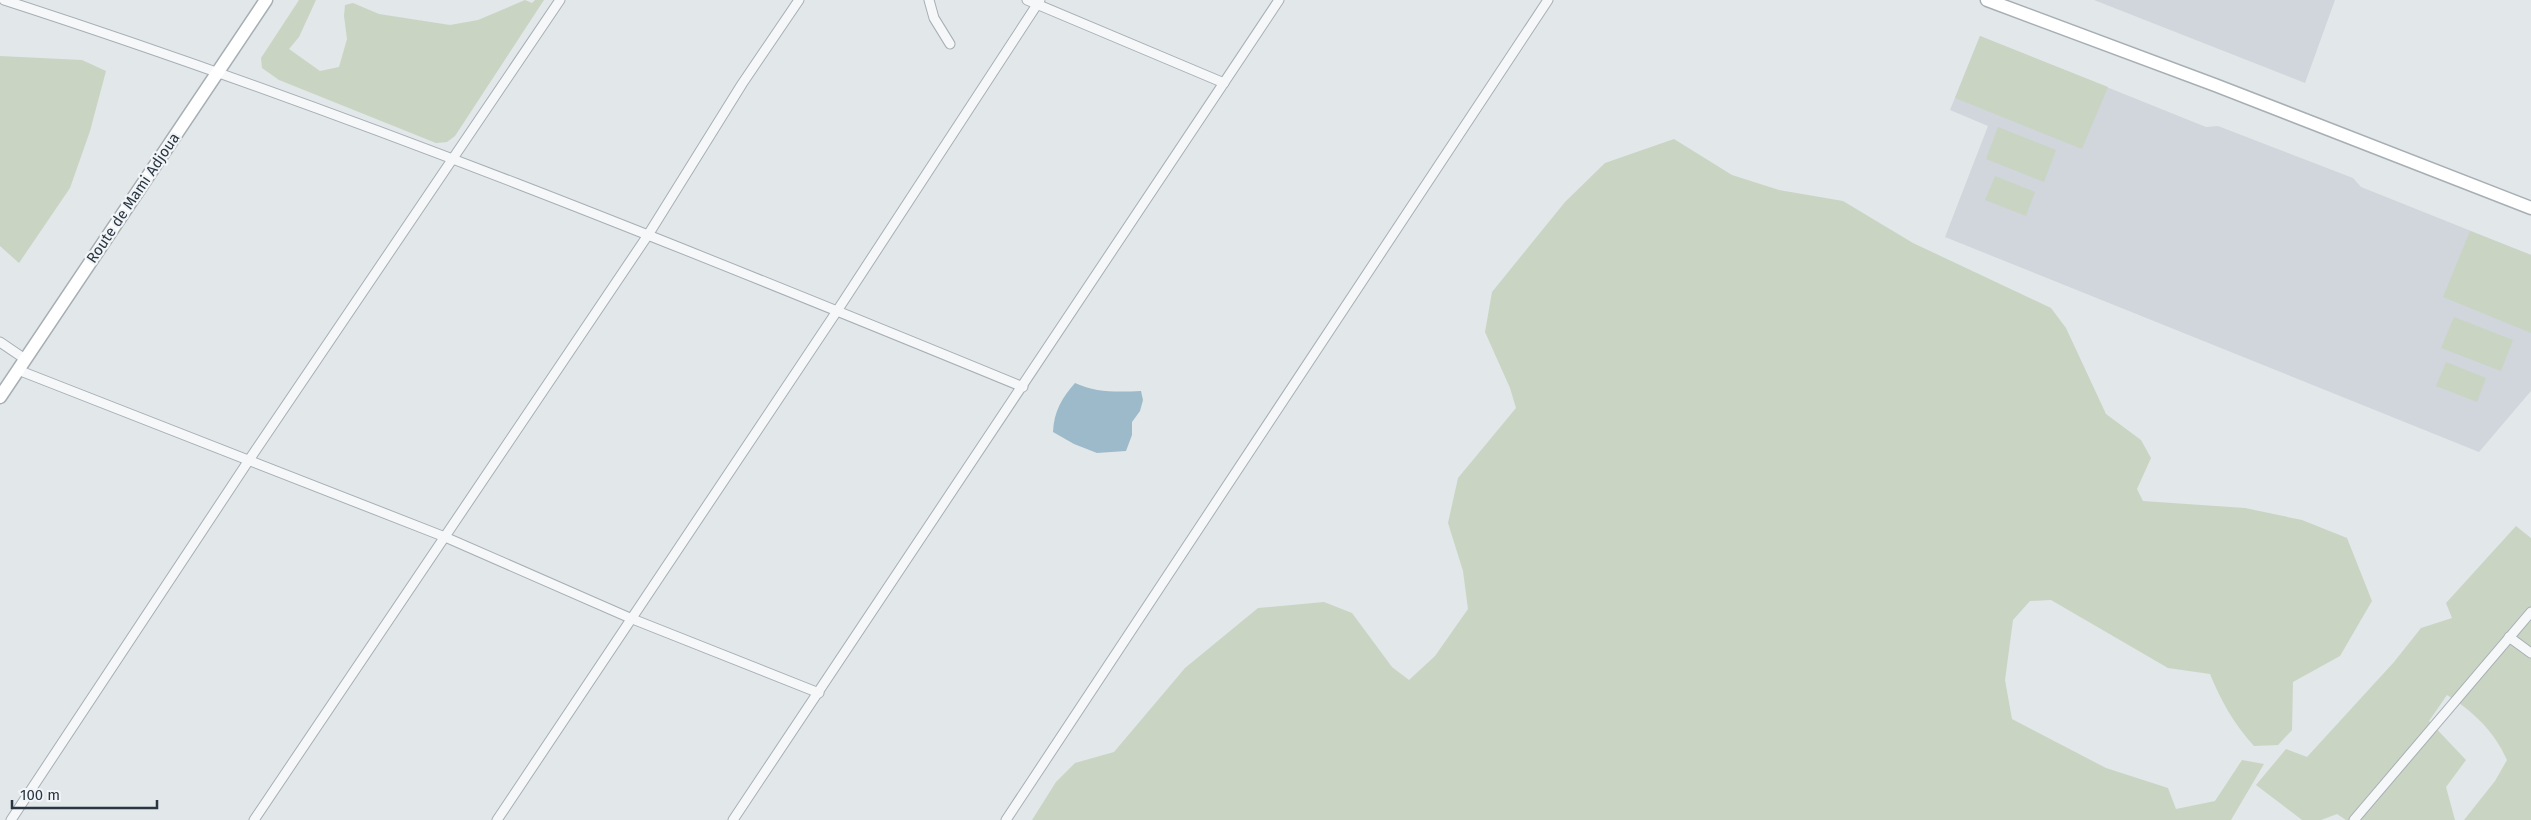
<svg xmlns="http://www.w3.org/2000/svg" width="2531" height="820" font-family="'Fira Sans',sans-serif">
	<style>
		.built { fill: #d0d6dc }
		.green { fill: #cad4c3 }
		.water { fill: #9dbaca }
		.lines { fill: none; stroke-linecap: round; stroke-linejoin: round }
		.street-casing { stroke: #a7afb4; stroke-width: 11 }
		.secondary-casing { stroke: #a7afb4; stroke-width: 15 }
		.street { stroke: #f5f7f8; stroke-width: 9 }
		.secondary { stroke: #fff; stroke-width: 12 }
		.labels { text-anchor: middle; dominant-baseline: central; stroke-width: 4.5; stroke-linejoin: round; paint-order: stroke }
		.street-label { font-size: 15px; fill: #2a3742; stroke: #f2f5f8 }
	</style>
	<rect width="100%" height="100%" fill="#e2e7ea"/>
	<g class="built">
		<path d="M2094 0H2335L2305 83Z"/>
		<path d="M1980 36 2206 127 2218 126 2353 178 2361 187 2531 255V391L2479 452 1945 237 1988 126 1950 110Z"/>
	</g>
	<g class="green">
		<path d="M299 0H316L299 37 289 49 320 71 339 67 347 39 344 16 345 5 353 3 379 14 450 25 478 20 525 0 532 3 535 0H544L455 136 447 142 436 143 279 80 262 68 261 58Z"/>
		<path d="M1980 36 2108 87 2082 149 1955 98Z"/>
		<path d="M0 56 82 60 106 71 90 131 70 188 19 263 0 246Z"/>
		<path d="M1998 127 2056 150 2044 182 1986 159Z"/>
		<path d="M1674 139 1732 175 1779 190 1843 201 1913 243 2051 308 2066 328 2106 414 2141 440 2151 458 2137 489 2143 501 2245 508 2302 520 2347 538 2372 601 2340 656 2293 682 2292 730 2278 745 2254 746C2234 724 2221 701 2210 674L2168 668 2051 600 2030 601 2013 620 2005 680 2012 719 2106 768 2168 788 2176 809 2215 801 2242 760 2264 764 2231 820H1032L1056 782 1075 763 1114 752 1185 668 1258 608 1324 602 1352 613 1392 667 1409 680 1435 656 1468 609 1463 571 1448 523 1458 478 1516 408 1510 388 1485 332 1492 292 1565 202 1605 163Z"/>
		<path d="M1995 176 2035 192 2026 216 1985 200Z"/>
		<path d="M2470 231 2531 255V333L2443 297Z"/>
		<path d="M2454 317 2513 340 2501 371 2441 348Z"/>
		<path d="M2446 362 2486 378 2477 402 2436 386Z"/>
		<path d="M2516 526 2531 538V820H2464L2495 781 2507 760C2494 731 2474 712 2447 695L2429 721 2466 760 2446 787 2455 820H2346L2337 814 2321 820H2302L2256 785 2286 749 2307 757 2394 662 2421 628 2452 618 2446 603Z"/>
	</g>
	<path class="water" d="M1075 383C1096 393 1118 392 1141 391L1143 400 1140 411 1132 422V435L1126 451 1097 453 1074 444 1053 432C1054 411 1062 398 1075 383Z"/>
	<g class="lines">
		<g class="street-casing">
			<g id="street">
				<path d="M4 0C350 112 687 249 1023 387"/>
				<path d="M929 0 934 18 950 44"/>
				<path d="M1027 0 1224 83"/>
				<path d="M0 342 25 359"/>
				<path d="M18 370 445 537 630 618 819 693"/>
				<path d="M2509 637 2531 653"/>
				<path d="M11 820 249 460 560 0"/>
				<path d="M254 820 648 235 742 84 799 0"/>
				<path d="M497 820 837 311 1040 0"/>
				<path d="M733 820 1279 0"/>
				<path d="M1006 820 1548 0"/>
				<path d="M2354 820 2531 612"/>
			</g>
		</g>
		<g class="secondary-casing">
			<g id="secondary">
				<path d="M1987 0 2215 85 2531 208"/>
				<path d="M0 397 266 0"/>
			</g>
		</g>
		<use href="#street" class="street"/>
		<use href="#secondary" class="secondary"/>
	</g>
	<g class="labels">
		<g class="street-label">
			<text transform="translate(133 198) rotate(-56)">Route de Mami Adjoua</text>
		</g>
	</g>
	<path d="M12 800v8h145v-8" fill="none" stroke="#2a3742" stroke-width="2.5"/>
	<text x="20" y="800" font-size="15" fill="#2a3742" stroke="#f2f5f8" stroke-width="4" paint-order="stroke">100 m</text>
</svg>
